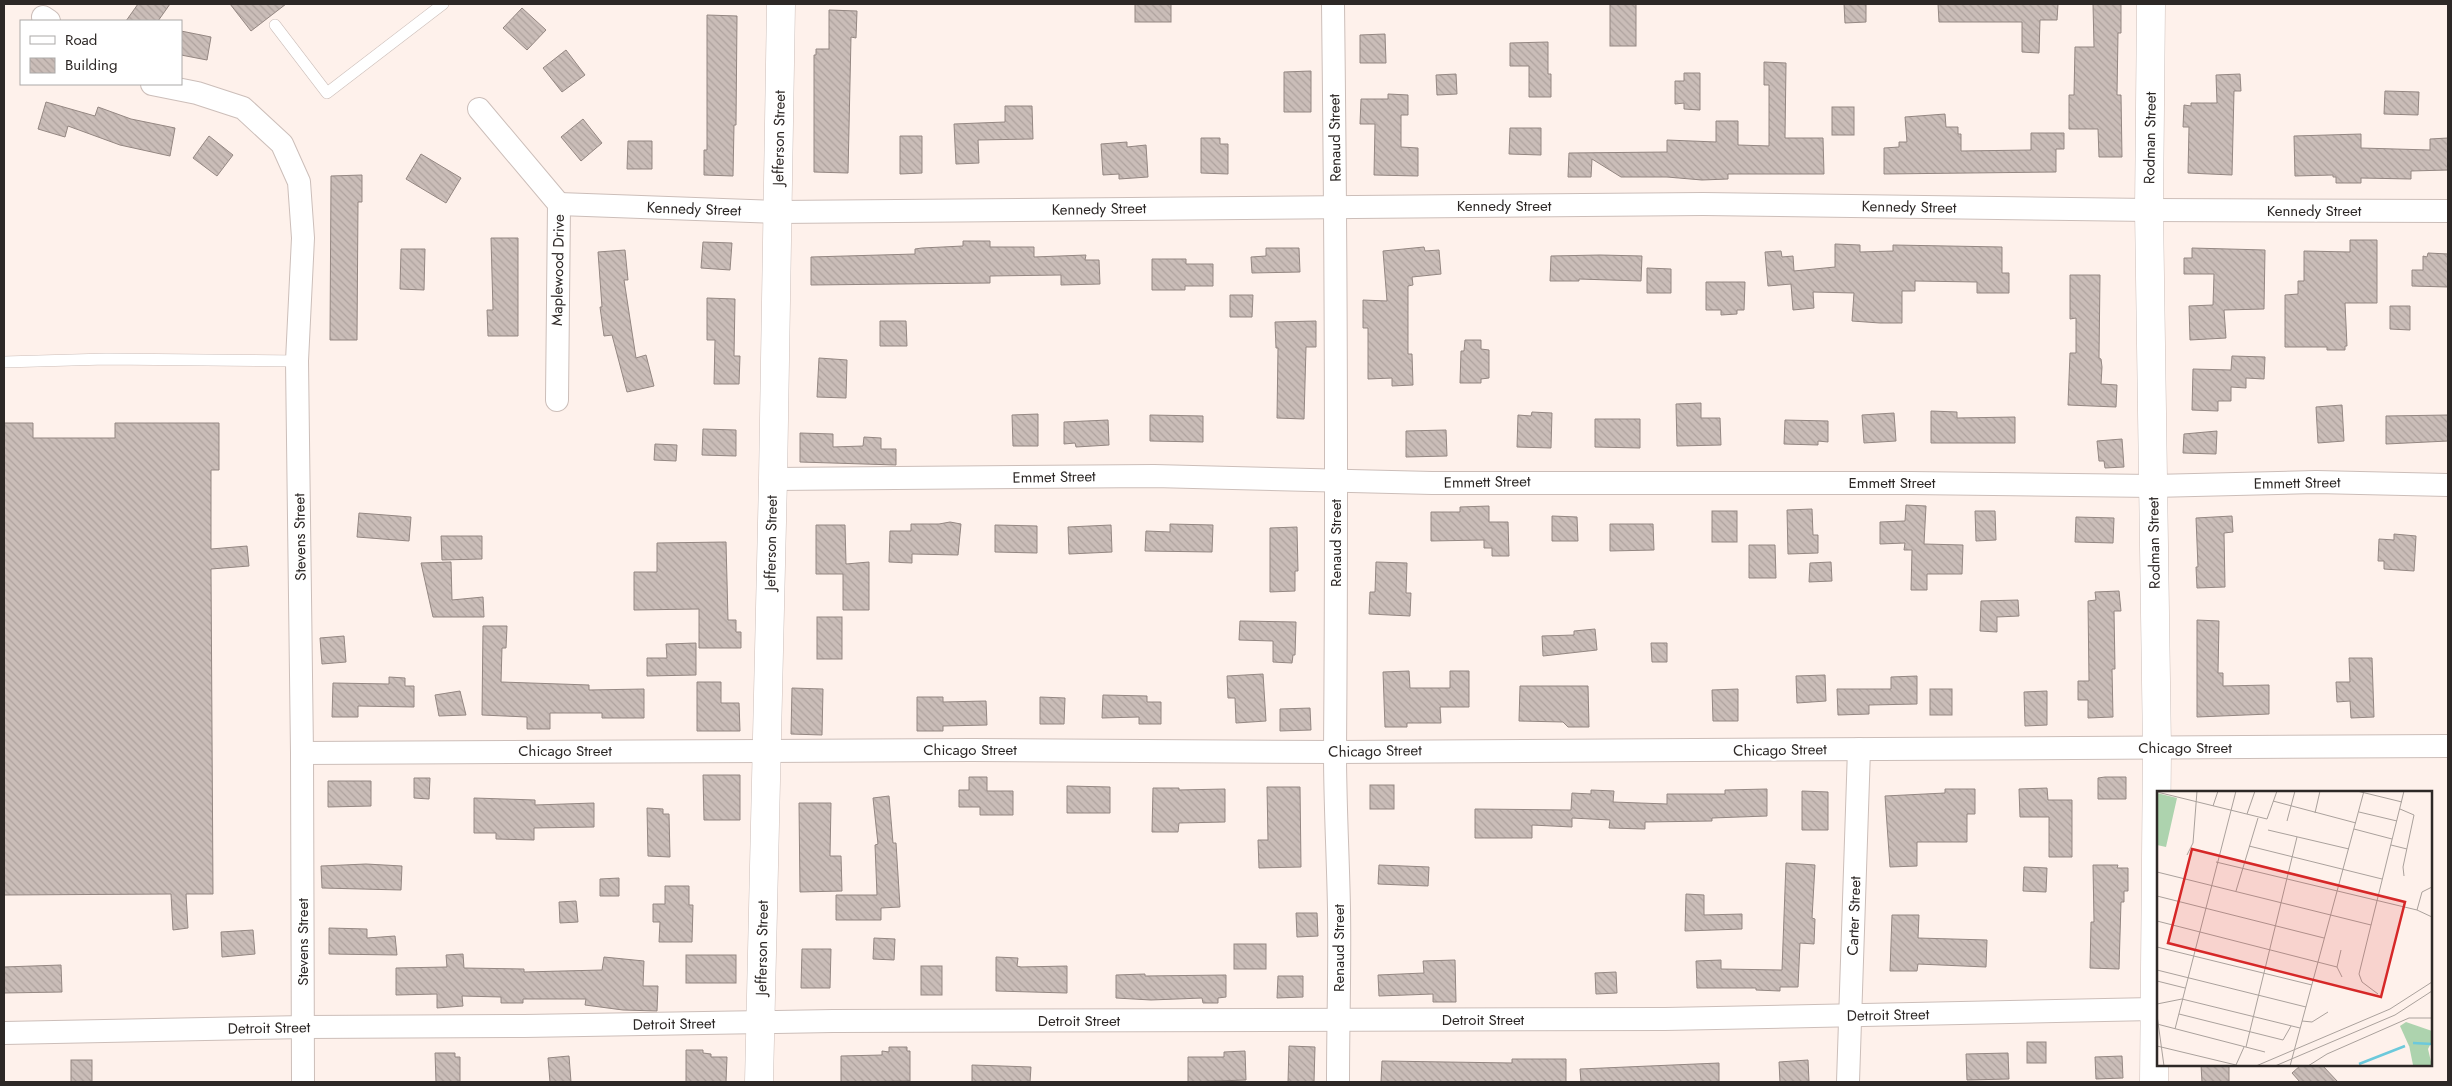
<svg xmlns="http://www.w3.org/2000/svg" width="2452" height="1086" font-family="Jost,sans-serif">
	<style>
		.building { fill: url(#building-back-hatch); stroke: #948782 }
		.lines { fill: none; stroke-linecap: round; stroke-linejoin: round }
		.service-casing { stroke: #ccbeb9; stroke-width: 12 }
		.minor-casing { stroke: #ccbeb9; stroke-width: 24 }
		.tertiary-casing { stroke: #ccbeb9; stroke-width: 29 }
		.service { stroke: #fff; stroke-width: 11 }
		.minor { stroke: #fff; stroke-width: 22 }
		.tertiary { stroke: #fff; stroke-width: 28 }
		.labels { text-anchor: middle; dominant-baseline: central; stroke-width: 4.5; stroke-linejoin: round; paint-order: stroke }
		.street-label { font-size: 15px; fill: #2d2826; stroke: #fff }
		.inset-river { fill: none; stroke: #6cc9db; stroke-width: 2.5 }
		.inset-road { fill: none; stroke: #aaa19c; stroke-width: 1 }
		.view { fill: #d62828; fill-opacity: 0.15; stroke: #d62828; stroke-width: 2.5 }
		.inset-edge { fill: none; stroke: #2d2826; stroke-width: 2.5 }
	</style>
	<defs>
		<pattern id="building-back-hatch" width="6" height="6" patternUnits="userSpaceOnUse" patternTransform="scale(1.25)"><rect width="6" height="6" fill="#cabdb8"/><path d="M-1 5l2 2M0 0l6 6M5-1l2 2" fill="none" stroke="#aea29e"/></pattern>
	</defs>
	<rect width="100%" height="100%" fill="#fef1eb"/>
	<g class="building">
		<path d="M138 4H170L158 21H126Z"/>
		<path d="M230 4H286L251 31Z"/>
		<rect x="1135" y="4" width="36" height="18"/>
		<rect x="1610" y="4" width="26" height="42"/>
		<path d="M1844 4H1866V22L1845 23Z"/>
		<path d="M1938 4H2058L2057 20H2040L2039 53 2022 52V22H1939Z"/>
		<path d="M2093 4H2121V33H2118L2117 95H2121L2122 157H2099L2098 129H2069V95H2074L2075 47H2094Z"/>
		<path d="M522 8 546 30 527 50 503 28Z"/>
		<path d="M829 10 857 11 856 38 851 37 848 173 814 172V55H816V49H829Z"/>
		<path d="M707 15 737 16 736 125H734L733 176 704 175V150H707Z"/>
		<path d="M181 31 211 37 207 60 181 55Z"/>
		<path d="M1385 34 1386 63H1360V35Z"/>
		<path d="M1548 42V74H1551V97H1529V66H1510V43Z"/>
		<path d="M566 50 585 75 562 92 543 68Z"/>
		<path d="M1764 62 1786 63 1785 138H1823L1824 174H1728V179L1702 180 1667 177H1621L1592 159 1591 177H1568L1569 153 1667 152V140L1716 142V121H1738V145L1769 146V85H1764Z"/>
		<path d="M1311 71V112H1284V72Z"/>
		<path d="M1684 73H1700V110L1684 109V103L1675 104V81H1684Z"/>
		<path d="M1456 74 1457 94 1437 95 1436 75Z"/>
		<path d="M2240 74 2241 91H2234L2232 175 2188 173 2189 127H2183L2184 105 2191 106V103H2217L2216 75Z"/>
		<path d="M2385 91 2419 92 2418 115 2384 114Z"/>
		<path d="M1388 94 1408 95V115H1401V147L1418 148V176L1374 175 1375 124H1360L1361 99H1388Z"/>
		<path d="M46 102 95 116 98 107 131 119 175 128 170 156 120 145 68 126 65 137 38 129Z"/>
		<path d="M1005 106H1032L1033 139 978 140 979 163 956 164 954 124 1005 122Z"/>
		<rect x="1832" y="107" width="22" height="28"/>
		<path d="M1945 114 1946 127H1958V134H1961V151L2031 150V133H2064V149H2056V172L1884 174V148L1899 147V142H1907L1905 117Z"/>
		<path d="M583 119 602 143 581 161 561 137Z"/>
		<path d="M1510 128H1541V155L1509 154Z"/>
		<path d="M2361 134V148L2430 150V139L2448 138V170L2411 171V179L2361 178V183H2336V177H2333V175L2295 176 2294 136Z"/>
		<path d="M209 136 233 155 217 176 193 158Z"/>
		<path d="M900 136H922V173L900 174Z"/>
		<path d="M1201 138H1220V144H1228V174L1201 173Z"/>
		<path d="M628 141H652V169H627Z"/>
		<path d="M1127 142V147L1146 145 1148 177 1119 179V174L1103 175 1101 144Z"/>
		<path d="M421 154 461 178 446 203 406 179Z"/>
		<path d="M362 175V202H358L357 340H330L331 176Z"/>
		<path d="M491 238H518V336H488L487 310H493Z"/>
		<path d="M2350 240H2377V303H2345L2347 346H2345V350H2327V347H2285V295L2298 294V281H2304V251L2350 252Z"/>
		<path d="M963 241H990V247H1034V257L1086 255 1085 260H1099L1100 284 1061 285V275L990 276V283L811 285V257L915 254V249L922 248 963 246Z"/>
		<path d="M703 242 732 243 730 270 701 268Z"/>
		<path d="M1835 244 1860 245V252L1893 251V245L2002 247V273H2009V293H1977V282L1915 281V291H1902V323H1880L1852 321 1854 293 1813 292 1814 308 1793 310 1791 284 1768 286 1765 252 1781 251 1782 257 1793 256 1794 271 1835 267Z"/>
		<path d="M1424 247 1425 251 1439 250 1441 274 1412 277 1413 285 1408 286V354H1412L1413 385 1392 386V378L1368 379V328H1363V300L1387 301 1383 251Z"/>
		<path d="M1266 248H1299L1300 272 1252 273 1251 257 1266 256Z"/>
		<path d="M2192 248 2265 250 2264 309 2224 310 2226 338 2190 340 2189 306 2213 305 2214 274H2184V258H2192Z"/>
		<path d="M401 249H425L424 290 400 289Z"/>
		<path d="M625 250 628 280H624L636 358 646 355 654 386 627 392 612 335 604 336 600 307H602L598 252Z"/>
		<path d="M2428 253 2448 254V287L2412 286V270H2423V256L2427 257Z"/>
		<path d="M1600 255 1642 256 1641 281 1579 279V281H1550L1551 256Z"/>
		<path d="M1152 259H1186V264H1213V286H1185V290H1152Z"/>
		<path d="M1647 268 1671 269V293H1647Z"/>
		<path d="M2070 275H2100L2099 358 2101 359 2102 367 2101 384 2117 385 2116 407 2068 405 2070 353H2076V318L2070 319Z"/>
		<path d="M1706 282H1745L1744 310H1737V314L1721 315V310H1706Z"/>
		<path d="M1230 295H1253L1252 317H1230Z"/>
		<path d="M707 298 735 299 734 356H740L739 384H714L715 340H707Z"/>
		<path d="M2390 306H2410V330L2390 329Z"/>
		<path d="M880 321H906L907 346H880Z"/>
		<path d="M1316 321V347H1306L1304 419 1277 418 1278 348H1276L1275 322Z"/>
		<path d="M1465 340H1481V349L1489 350V378L1481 379V383H1460L1461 351H1464Z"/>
		<path d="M2232 356 2265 357 2264 379 2246 378V388L2231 387V401H2218V411L2192 410 2193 369 2231 370Z"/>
		<path d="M819 358 847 360 846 398 817 397Z"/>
		<path d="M1701 403V418H1720L1721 445 1677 446 1676 404Z"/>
		<path d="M2342 405 2344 441 2318 443 2316 407Z"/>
		<path d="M1931 411 1957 412V418L2015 417V443H1931Z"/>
		<path d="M1532 412 1552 413 1551 448 1517 447 1518 415 1531 416Z"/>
		<path d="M1894 413 1896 441 1864 443 1862 415Z"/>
		<path d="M1038 414V446H1013L1012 415Z"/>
		<path d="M1150 415 1203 416V442L1150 441Z"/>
		<path d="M2448 415V441L2386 444V416Z"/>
		<path d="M1595 419H1640V448L1595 447Z"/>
		<path d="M1108 420 1109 445 1076 447 1075 443 1064 444V422Z"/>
		<path d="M1785 420 1828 421V442L1818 441V445L1784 444Z"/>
		<path d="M4 423H33V438H115V423H219V470H211V549L247 546 249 566 211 569 213 894H186L188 928 173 930 171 894 4 895Z"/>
		<path d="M703 429 736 430V456L702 455Z"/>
		<path d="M1446 430 1447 456 1406 457V431Z"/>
		<path d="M2217 431 2216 454 2183 453 2184 434Z"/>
		<path d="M800 433 833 434V447L863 446 864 437 881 438V449H896V465L800 462Z"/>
		<path d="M2122 439 2124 467 2105 468 2104 461H2099L2097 441Z"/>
		<path d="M655 444 677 445 676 461 654 460Z"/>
		<path d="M1906 505 1926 506 1924 544 1963 545 1962 574H1927V590H1911L1912 550H1904L1905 543 1880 544V522L1905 521Z"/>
		<path d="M1489 506V522H1508L1509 556H1492V548H1484V540L1431 541V512H1460V507Z"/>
		<path d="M1812 509 1813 535H1818V553L1788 554 1787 510Z"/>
		<rect x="1712" y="511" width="25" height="31"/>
		<path d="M1975 511H1995L1996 540 1976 541Z"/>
		<path d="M359 513 411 517 409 541 357 537Z"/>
		<path d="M1552 516 1577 517 1578 541H1552Z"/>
		<path d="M2232 516 2233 532 2224 533 2225 587 2197 588 2196 567H2198L2196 518Z"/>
		<path d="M2076 517 2114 518 2113 543 2075 542Z"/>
		<path d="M950 522 961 524 958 555 912 554V563L889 562 890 531H911V524H939Z"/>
		<path d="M1170 524 1213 525 1212 552 1145 551 1146 531 1170 532Z"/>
		<path d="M1610 524H1653L1654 550 1610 551Z"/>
		<path d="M816 525H845L846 564 869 562V610H843V574H816Z"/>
		<path d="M995 525 1037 526V553L995 552Z"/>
		<path d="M1111 525 1112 552 1069 554 1068 527Z"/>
		<path d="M1297 527 1298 571H1295V591L1270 592V528Z"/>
		<path d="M2394 534 2416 536 2414 571 2384 569V561H2378L2379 539 2394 540Z"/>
		<path d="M441 536H482V559L442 560Z"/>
		<path d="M726 542 728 620H736V632H741V648H699V609L634 610V572H657V543Z"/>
		<path d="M1749 545H1775L1776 578H1749Z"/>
		<path d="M451 562 452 600 483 597 484 617H433L421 563Z"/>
		<path d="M1376 562 1407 563 1406 593H1411L1410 616 1369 614 1370 592H1375Z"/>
		<path d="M1831 562 1832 581 1809 582 1810 563Z"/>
		<path d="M2119 591 2121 611H2114L2115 669H2112L2113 717 2088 718V700H2078V681H2089L2088 601 2096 600 2095 592Z"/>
		<path d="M2018 600 2019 616 1997 617V632L1980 631 1981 601Z"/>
		<rect x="817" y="617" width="25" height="42"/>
		<path d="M2197 620 2219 621 2218 673H2223V686L2269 685V714L2197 717Z"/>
		<path d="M1240 621 1296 622 1295 655H1293L1292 663 1273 662V641L1239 640Z"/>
		<path d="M483 626H507L506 648H502L501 682 589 685V690L644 689V718H602V713H550V729H527V717L482 715Z"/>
		<path d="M1595 629 1597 650 1543 656 1542 636 1574 635V631Z"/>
		<path d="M344 636 346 662 322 664 320 638Z"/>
		<path d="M696 643V675L647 676V658H667L666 644Z"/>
		<path d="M1651 643H1667V662H1652Z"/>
		<path d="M2349 658H2372L2374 717 2351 718 2350 701 2337 702 2336 682H2350Z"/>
		<path d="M1409 671 1410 688H1450V671H1469V707H1440L1441 723H1407V727H1385L1383 672Z"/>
		<path d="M1263 674 1266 721 1236 723 1235 698H1228L1227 676Z"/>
		<path d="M1825 675 1826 701 1797 703 1796 676Z"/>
		<path d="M1917 676V704L1869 705V714L1838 715 1837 689H1891V677Z"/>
		<path d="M389 677 405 678V686H414V707L358 706V717H332L333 683 389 684Z"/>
		<path d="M697 682H721V703H739L740 731H697Z"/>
		<path d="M1520 686H1588L1589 727H1568L1563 722 1519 721Z"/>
		<path d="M792 688 823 689 822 735 791 734Z"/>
		<path d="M1738 689V721H1713L1712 690Z"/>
		<rect x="1930" y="689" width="22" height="26"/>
		<path d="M460 691 466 715 439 716 435 695Z"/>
		<path d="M2047 691V725L2025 726 2024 692Z"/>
		<path d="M1103 695 1147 696V702H1161V724H1139V717L1102 718Z"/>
		<path d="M917 697H943V702L986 701 987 725 943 726V731H917Z"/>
		<path d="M1040 697 1065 698 1064 724H1040Z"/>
		<path d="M1310 708 1311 730 1280 731V709Z"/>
		<path d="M703 775H740V820H704Z"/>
		<path d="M969 777H987V791H1013V815H980V807H959V790H969Z"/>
		<path d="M2105 777H2126V799H2098V778Z"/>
		<path d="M414 778H430L429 799 414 798Z"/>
		<path d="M328 781H371V806L328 807Z"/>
		<rect x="1370" y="785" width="24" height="24"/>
		<path d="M1067 786 1110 787V813H1067Z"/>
		<path d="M1267 787H1300L1301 867 1259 868 1258 840H1268Z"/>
		<path d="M1153 788H1179V790L1225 789V822L1179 823 1178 832H1152Z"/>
		<path d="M2047 788 2048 800H2072V857H2049V817H2020L2019 789Z"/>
		<path d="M1767 789V816L1712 818V821L1645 822V829L1609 828 1610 820 1572 818V827L1532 825V838H1475V809L1571 810 1572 793 1591 794V790L1614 791 1613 802 1667 804V794H1725V790Z"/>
		<path d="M1945 789H1975V814H1967V842H1917V866L1890 867 1885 796 1945 793Z"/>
		<path d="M1802 791 1828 792V830H1802Z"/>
		<path d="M889 796 893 843H896L900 907 881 908V920H836V895H877L875 845 878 844 873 798Z"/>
		<path d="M474 798 535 800V805L594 803V827L534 828V840L496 839V833H474Z"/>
		<path d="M799 803H831L830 856H841L842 891 800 892Z"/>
		<path d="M647 808 663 809V814H669L670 857 648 856Z"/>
		<path d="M1786 863 1815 865 1812 918 1815 919 1814 944 1800 943 1798 987H1780V991L1756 990V988H1697L1696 961 1721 960V969L1782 970Z"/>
		<path d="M366 864 402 866 401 890 322 888 321 866Z"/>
		<path d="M1379 865 1429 867 1428 886 1378 884Z"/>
		<path d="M2093 865H2118L2117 868H2128V891H2124V902H2121L2119 969 2090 968 2091 922H2094Z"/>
		<path d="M2024 867 2047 868 2046 892 2023 891Z"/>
		<path d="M619 878V896H600V879Z"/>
		<path d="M665 886H689V905H693L692 942H659L660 922H653V904H665Z"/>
		<path d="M1686 894 1704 895V915L1742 914V929L1685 931Z"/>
		<path d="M576 901 578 922 560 923 559 902Z"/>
		<path d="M1296 913H1317L1318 936 1297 937Z"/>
		<path d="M1892 915H1919L1918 938 1987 940 1986 967 1918 964 1917 971H1890Z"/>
		<path d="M329 928 367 929V938L395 936 397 955 329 954Z"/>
		<path d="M253 930 255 954 222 957 221 932Z"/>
		<path d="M874 938 895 939 894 960 873 959Z"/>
		<rect x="1234" y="944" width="32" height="25"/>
		<path d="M802 949H831L830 988H801Z"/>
		<path d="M463 954 464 968 524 969V972L602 970 604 957 644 961 643 986H658L657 1011 623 1010 585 1005 586 999H523V1003H501V997L462 996 463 1006 437 1008V994L396 995V968L447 967 446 955Z"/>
		<rect x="686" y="955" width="50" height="28"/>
		<path d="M996 957 1018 958 1017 966 1021 967 1067 966V993L996 991Z"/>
		<path d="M1455 960 1456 1002H1433V994L1379 996 1378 975 1424 973 1423 961Z"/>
		<path d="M61 965 62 992 4 993V967Z"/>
		<rect x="921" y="966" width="21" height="29"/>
		<path d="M1616 972 1617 993 1596 994 1595 973Z"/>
		<path d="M1145 974V976L1226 975V997L1218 998V1003H1203L1202 998 1151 1000 1116 998V975Z"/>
		<path d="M1278 976H1303V997L1277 998Z"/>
		<rect x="2027" y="1042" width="19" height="21"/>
		<path d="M1289 1046 1315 1047 1314 1082H1288Z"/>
		<path d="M889 1047H907V1051H910V1081L841 1082V1056L882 1055V1051L889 1052Z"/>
		<path d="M686 1050H703V1053L711 1054V1057H727L726 1082H686Z"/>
		<path d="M1245 1051 1246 1080 1188 1082V1057H1224V1052Z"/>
		<path d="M435 1053H455V1057H460V1082H436Z"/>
		<path d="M2008 1053 2009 1079 1967 1080 1966 1054Z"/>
		<path d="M569 1056 571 1082H550L548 1058Z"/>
		<path d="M2122 1056 2123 1078 2096 1079 2095 1057Z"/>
		<path d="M1512 1059H1566V1082H1381L1382 1061 1512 1063Z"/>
		<rect x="71" y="1060" width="21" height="22"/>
		<path d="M1808 1060 1809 1082H1780L1779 1062Z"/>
		<path d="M1719 1063V1082H1581L1580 1069Z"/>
		<path d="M972 1065 1031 1067 1030 1082H972Z"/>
		<path d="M2201 1065H2229V1082H2202Z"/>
		<path d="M2301 1065H2322L2338 1082H2300L2292 1073Z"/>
	</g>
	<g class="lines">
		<g class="service-casing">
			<g id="service">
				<path d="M275 25 327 93 443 4"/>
				<path d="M4 362 106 359 297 361"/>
			</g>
		</g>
		<g class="minor-casing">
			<g id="minor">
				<path d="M1333 4C1336 253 1337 502 1335 752 1335 804 1338 856 1339 909 1340 967 1338 1024 1338 1082"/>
				<path d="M43 17 49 21"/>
				<path d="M152 84 197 93 243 108 282 144 299 182 303 238 297 361 302 753 303 1082"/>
				<path d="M479 109 559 204 557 400"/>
				<path d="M559 204 777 212 1703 204 2149 210 2448 211"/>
				<path d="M773 479 1154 476 1432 483H1911L2153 486 2316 482 2448 485"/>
				<path d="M302 753 971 750 1335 752 2448 746"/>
				<path d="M4 1033 304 1027 524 1026 833 1021 1665 1019 2153 1009"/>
				<path d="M1848 1082 1859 749"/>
			</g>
		</g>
		<g class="tertiary-casing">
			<g id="tertiary">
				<path d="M2151 4 2149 210 2157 748 2154 1082"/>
				<path d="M759 1082 773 479 781 4"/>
			</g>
		</g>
		<use href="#service" class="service"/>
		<use href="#minor" class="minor"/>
		<use href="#tertiary" class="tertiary"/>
	</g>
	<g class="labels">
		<g class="street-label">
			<text transform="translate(779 138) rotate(-89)">Jefferson Street</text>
			<text transform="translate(1335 138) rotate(-91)">Renaud Street</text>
			<text transform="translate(2150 138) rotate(-89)">Rodman Street</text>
			<text x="1504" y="206">Kennedy Street</text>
			<text transform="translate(1909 207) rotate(1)">Kennedy Street</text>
			<text transform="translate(694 209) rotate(2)">Kennedy Street</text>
			<text transform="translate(1099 209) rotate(-1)">Kennedy Street</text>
			<text x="2314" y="211">Kennedy Street</text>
			<text transform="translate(558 270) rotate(-89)">Maplewood Drive</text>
			<text transform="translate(1054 477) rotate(-1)">Emmet Street</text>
			<text transform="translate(1487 482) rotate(-1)">Emmett Street</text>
			<text x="1892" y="483">Emmett Street</text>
			<text transform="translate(2297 483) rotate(-1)">Emmett Street</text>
			<text transform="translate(300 537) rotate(-91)">Stevens Street</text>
			<text transform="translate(771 543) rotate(-89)">Jefferson Street</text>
			<text transform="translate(1336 543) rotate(-90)">Renaud Street</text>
			<text transform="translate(2154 543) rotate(-91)">Rodman Street</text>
			<text x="2185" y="748">Chicago Street</text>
			<text x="970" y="750">Chicago Street</text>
			<text transform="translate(1780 750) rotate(-1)">Chicago Street</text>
			<text x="565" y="751">Chicago Street</text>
			<text transform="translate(1375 751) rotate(-1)">Chicago Street</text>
			<text transform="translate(1854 916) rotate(-88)">Carter Street</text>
			<text transform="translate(303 942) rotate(-90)">Stevens Street</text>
			<text transform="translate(762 948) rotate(-89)">Jefferson Street</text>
			<text transform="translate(1339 948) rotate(-90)">Renaud Street</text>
			<text transform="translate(1888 1015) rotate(-1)">Detroit Street</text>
			<text x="1483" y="1020">Detroit Street</text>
			<text x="1079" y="1021">Detroit Street</text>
			<text transform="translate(674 1024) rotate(-1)">Detroit Street</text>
			<text transform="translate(269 1028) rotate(-1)">Detroit Street</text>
		</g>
	</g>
	<g transform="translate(2157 791)">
		<rect width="275" height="275" fill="#fef1eb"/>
		<path d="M0 2 20 7 9 56 0 54ZM265 251 273 254 271 258 275 275 256 274 252 254Z" fill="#add3ae"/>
		<path d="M249 231 275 240V253L252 255 243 235Z" fill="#add3ae"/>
		<path class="inset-river" d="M256 252 275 253M202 273 248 255"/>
		<path class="inset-road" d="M200 0 245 11M0 1 110 28 120 0M116 10 199 32M56 15 61 0M243 18 257 24 246 76 247 85M202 21 240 30M158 22 163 0M90 23 98 0M130 30 138 0M197 38 235 48M111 39 192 58M234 54 250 58M92 55 225 88M30 64 36 52 40 0M59 71 260 119 275 126M0 81 214 134M79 100 101 27M0 105 167 147M260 119 265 101 275 96M0 130 180 176M0 156 155 194M184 159 180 176 185 186M0 179 149 216M0 190 28 197M221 203 205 191 202 183 247 0M0 213 25 208 143 237M22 223 126 249 134 235M0 224 7 275M145 230 155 231 171 221M0 233 108 261M18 238 79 0M0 255 79 274 87 256M89 256 140 46M99 275 233 218 275 191M118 275 238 224 275 200M133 275 207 0M151 275 170 263 252 227H275"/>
		<path class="view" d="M35 58 248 111 224 206 11 152Z"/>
		<rect width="275" height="275" class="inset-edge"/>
	</g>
	<rect width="2452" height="1086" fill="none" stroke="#2d2826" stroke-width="10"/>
	<rect x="20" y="20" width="162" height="65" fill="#ffffff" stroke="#aba9a8"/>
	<rect x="30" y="36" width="25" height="8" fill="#ffffff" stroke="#aba9a8"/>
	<text x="65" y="45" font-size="15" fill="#2d2826">Road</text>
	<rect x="30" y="58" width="25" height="15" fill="url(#building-back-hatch)" stroke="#aba9a8"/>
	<text x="65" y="70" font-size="15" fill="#2d2826">Building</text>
</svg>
